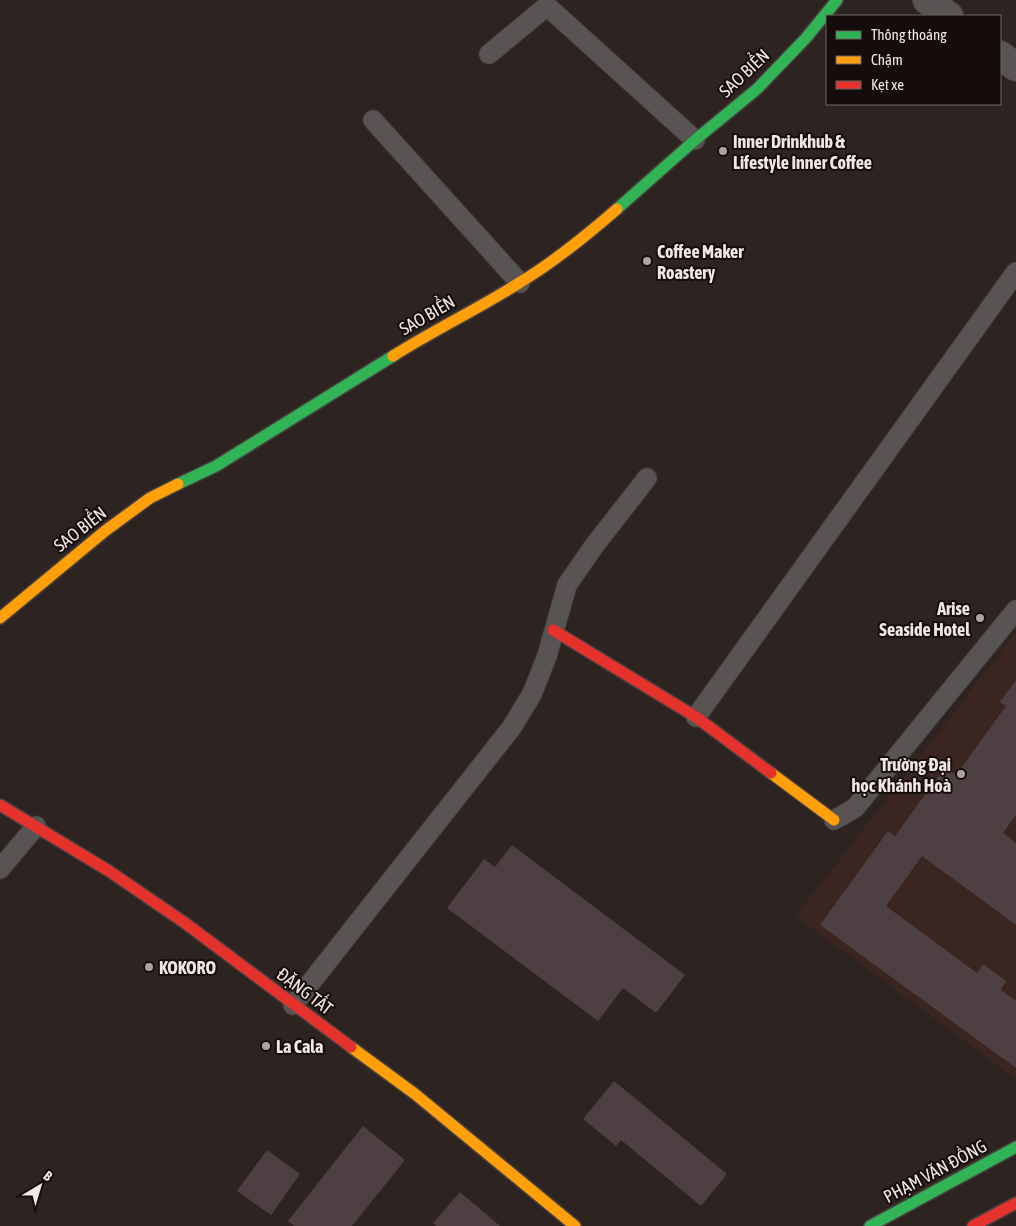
<svg xmlns="http://www.w3.org/2000/svg" width="1016" height="1226" font-family="'Asap Condensed',sans-serif">
	<style>
		.built { fill: #3a2520 }
		.building { fill: #4d3f42 }
		.lines { fill: none; stroke-linecap: round; stroke-linejoin: round }
		.lane-casing { stroke: #48403e; stroke-width: 21 }
		.street-casing { stroke: #48403e; stroke-width: 30 }
		.fast-casing { stroke: #48403e; stroke-width: 14 }
		.slow-casing { stroke: #48403e; stroke-width: 14 }
		.jam-casing { stroke: #48403e; stroke-width: 14 }
		.lane { stroke: #585453; stroke-width: 19 }
		.street { stroke: #585453; stroke-width: 28 }
		.fast { stroke: #30b455; stroke-width: 11 }
		.slow { stroke: #ff9f0a; stroke-width: 11 }
		.jam { stroke: #e5322d; stroke-width: 11 }
		.poi-dot { fill: #ada2a0; stroke: #140d0b; stroke-width: 2 }
		.labels { text-anchor: middle; dominant-baseline: central; stroke-width: 4; stroke-linejoin: round; paint-order: stroke }
		.street-label { font-size: 18px; fill: #f2e6e4; stroke: #140d0b }
		.poi-label { font-size: 18px; font-weight: bold; fill: #f2e6e4; stroke: #140d0b; text-anchor: start }
	</style>
	<rect width="100%" height="100%" fill="#2d2422"/>
	<path class="built" d="M1016 632V1077L1014 1078 796 916Z"/>
	<g class="building">
		<path d="M1016 680V815L1003 833 1016 843V925L922 856 886 906 977 973 983 964 1006 981 1001 990 1016 1001V1068L820 925 888 831 895 836 945 767 956 775 1006 706 1000 702Z"/>
		<path d="M512 845 685 975 656 1013 623 988 598 1021 447 908 484 859 495 867Z"/>
		<path d="M614 1081 727 1174 701 1206 621 1140 616 1146 583 1119Z"/>
		<path d="M363 1126 405 1160 352 1226H294L288 1221Z"/>
		<path d="M267 1150 300 1174 271 1215 237 1191Z"/>
		<path d="M460 1192 500 1226H436L433 1223Z"/>
	</g>
	<g class="lines">
		<g class="lane-casing">
			<g id="lane">
				<path d="M489 54 547 6 695 140"/>
				<path d="M373 120 520 283"/>
				<path d="M696 717 1016 272"/>
				<path d="M834 820 855 808 1016 610"/>
				<path d="M0 869 36 826"/>
				<path d="M293 1005 512 727 532 694 547 656 567 585 594 546 647 478"/>
			</g>
		</g>
		<g class="street-casing">
			<g id="street">
				<path d="M927 0 949 16"/>
				<path d="M1000 55 1016 67"/>
			</g>
		</g>
		<g class="fast-casing">
			<g id="fast">
				<path d="M617 209 695 140 757 89 806 38 837 0"/>
				<path d="M178 484 216 466 393 356"/>
				<path d="M870 1226 1016 1147"/>
			</g>
		</g>
		<g class="slow-casing">
			<g id="slow">
				<path d="M393 356C434 330 478 309 519 283 554 262 586 236 617 209"/>
				<path d="M0 618 105 531 150 498 178 484"/>
				<path d="M771 773 834 820"/>
				<path d="M351 1047 415 1094 575 1226"/>
			</g>
		</g>
		<g class="jam-casing">
			<g id="jam">
				<path d="M553 630 696 717 771 773"/>
				<path d="M0 805 109 871 185 923 351 1047"/>
				<path d="M973 1226 1016 1203"/>
			</g>
		</g>
		<use href="#lane" class="lane"/>
		<use href="#street" class="street"/>
		<use href="#fast" class="fast"/>
		<use href="#slow" class="slow"/>
		<use href="#jam" class="jam"/>
	</g>
	<g class="poi-dot">
		<circle cx="723" cy="151" r="5"/>
		<circle cx="647" cy="261" r="5"/>
		<circle cx="980" cy="618" r="5"/>
		<circle cx="961" cy="774" r="5"/>
		<circle cx="149" cy="967" r="5"/>
		<circle cx="266" cy="1046" r="5"/>
	</g>
	<g class="labels">
		<g class="street-label">
			<text transform="translate(744 73) rotate(-43)">SAO BIỂN</text>
			<text transform="translate(427 315) rotate(-30)">SAO BIỂN</text>
			<text transform="translate(80 529) rotate(-38)">SAO BIỂN</text>
			<text transform="translate(305 991) rotate(37)">ĐẶNG TẤT</text>
			<text transform="translate(935 1171) rotate(-28)">PHẠM VĂN ĐỒNG</text>
		</g>
		<g class="poi-label">
			<text x="733" y="141">Inner Drinkhub &amp;<tspan x="733" dy="21">Lifestyle Inner Coffee</tspan></text>
			<text x="657" y="251">Coffee Maker<tspan x="657" dy="21">Roastery</tspan></text>
			<text x="970" y="608" text-anchor="end">Arise<tspan x="970" dy="21">Seaside Hotel</tspan></text>
			<text x="951" y="764" text-anchor="end">Trường Đại<tspan x="951" dy="21">học Khánh Hoà</tspan></text>
			<text x="159" y="967">KOKORO</text>
			<text x="276" y="1046">La Cala</text>
		</g>
	</g>
	<rect x="826" y="15" width="175" height="90" fill="#140d0b" stroke="#6d6462"/>
	<rect x="836" y="31" width="25" height="8" fill="#30b455" stroke="#6d6462"/>
	<text x="871" y="40" font-size="15" fill="#f2e6e4">Thông thoáng</text>
	<rect x="836" y="56" width="25" height="8" fill="#ff9f0a" stroke="#6d6462"/>
	<text x="871" y="65" font-size="15" fill="#f2e6e4">Chậm</text>
	<rect x="836" y="81" width="25" height="8" fill="#e5322d" stroke="#6d6462"/>
	<text x="871" y="90" font-size="15" fill="#f2e6e4">Kẹt xe</text>
	<g transform="translate(40 1186) rotate(38)" stroke="#140d0b" stroke-width="4" paint-order="stroke">
	<path d="M0-4L9 19L0 12L-9 19Z" fill="#f2e6e4"/>
	<text y="-8" font-size="14" font-weight="bold" text-anchor="middle" fill="#f2e6e4">B</text>
	</g>
</svg>
